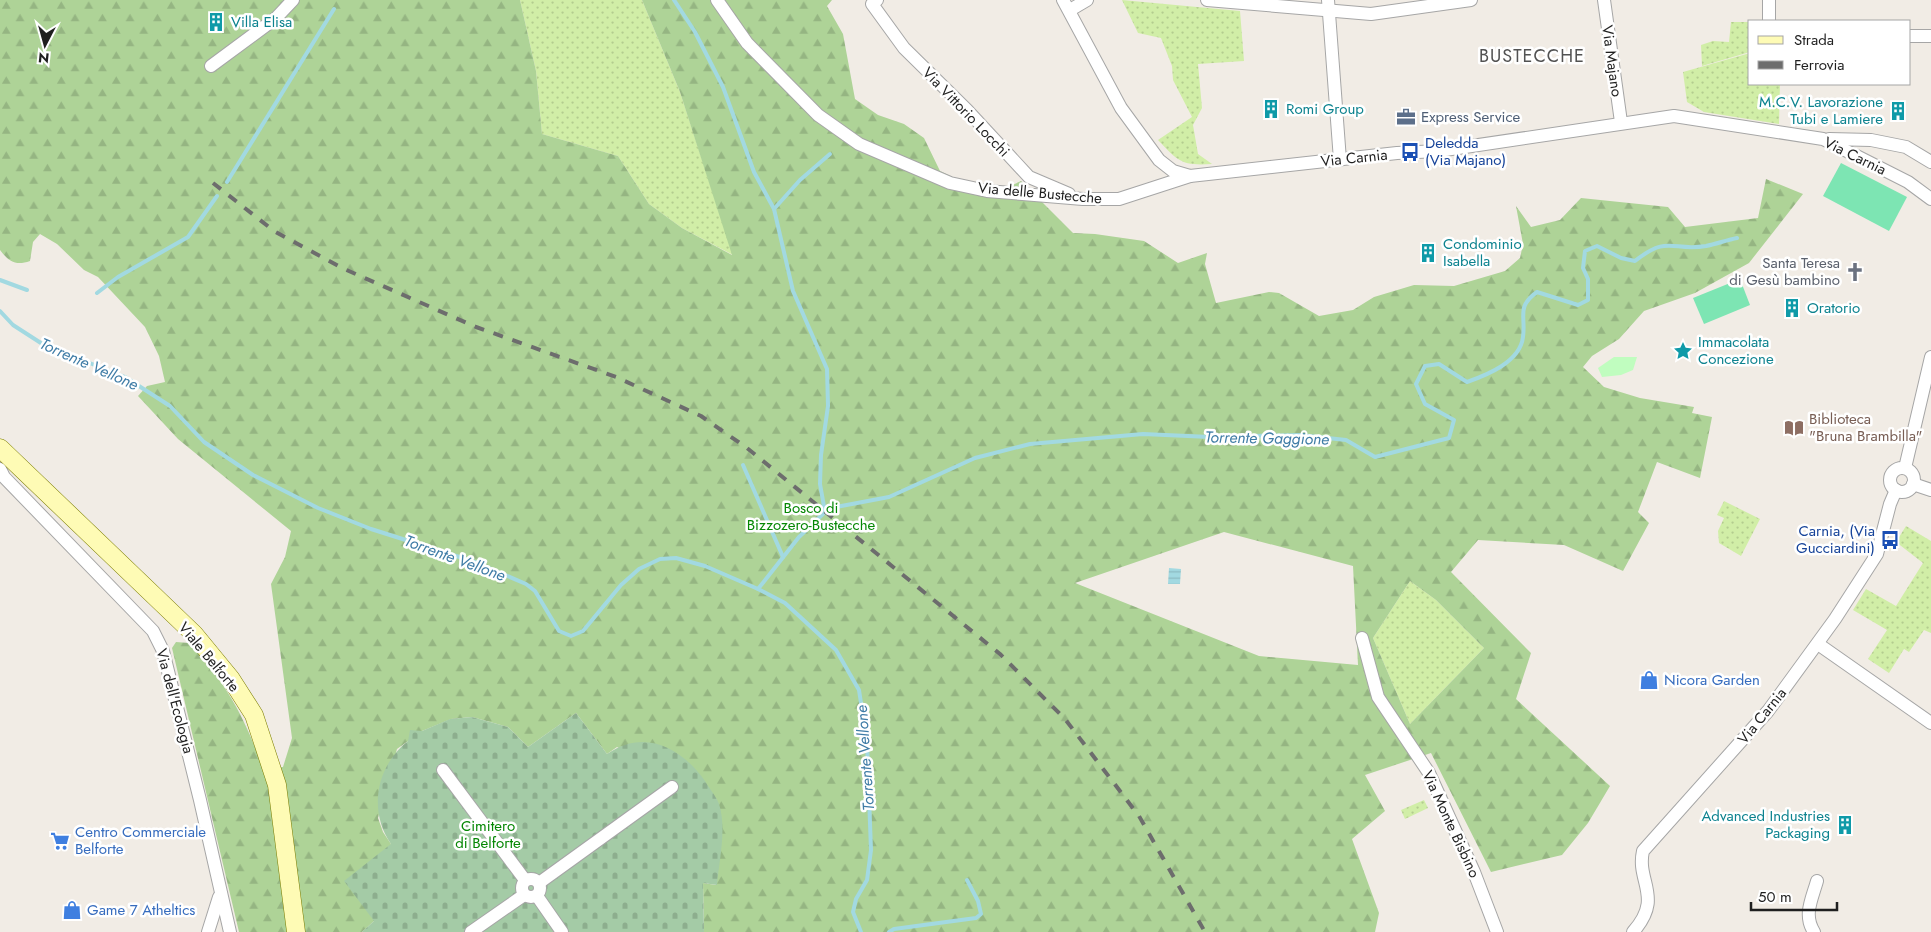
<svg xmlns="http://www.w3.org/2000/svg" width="1931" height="932" font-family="Jost,sans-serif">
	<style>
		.grass { fill: url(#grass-dots) }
		.forest { fill: url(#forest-firs); fill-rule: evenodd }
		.cemetery { fill: url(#cemetery-stones) }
		.park { fill: #c0fdbf }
		.pitch { fill: #7de5b3 }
		.water { fill: url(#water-rules) }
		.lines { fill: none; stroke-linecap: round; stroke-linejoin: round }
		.stream { stroke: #a2d9e1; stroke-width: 4 }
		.street-casing { stroke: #a6a6a6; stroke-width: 14 }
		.secondary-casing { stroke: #7b7c00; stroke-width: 19 }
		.street { stroke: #fff; stroke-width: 12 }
		.secondary { stroke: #fefbb5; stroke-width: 18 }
		.rail { stroke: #6d6d6d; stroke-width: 4; stroke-dasharray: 10 10; stroke-linecap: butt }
		.labels { text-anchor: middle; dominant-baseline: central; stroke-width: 5; stroke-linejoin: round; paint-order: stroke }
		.culture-label { font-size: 15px; fill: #0d838f; stroke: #fff; text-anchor: start }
		.street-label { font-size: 15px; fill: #1f1f1f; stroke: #fff }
		.service-label { font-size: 15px; fill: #4e5e75; stroke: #fff; text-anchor: start }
		.transit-label { font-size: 15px; fill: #164399; stroke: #fff; text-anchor: start }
		.worship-label { font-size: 15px; fill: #5b616d; stroke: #fff; text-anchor: end }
		.education-label { font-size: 15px; fill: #785e54; stroke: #fff; text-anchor: start }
		.park-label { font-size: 15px; fill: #058704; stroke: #fff }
		.shop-label { font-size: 15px; fill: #366cbe; stroke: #fff; text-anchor: start }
		.water-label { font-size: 16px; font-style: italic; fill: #3f7ca6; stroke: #fff }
		.quarter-label { font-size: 18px; letter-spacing: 1px; fill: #525252; stroke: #fff }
	</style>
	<defs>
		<pattern id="grass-dots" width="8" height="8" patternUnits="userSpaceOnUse" patternTransform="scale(1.25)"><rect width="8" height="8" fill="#d1eea7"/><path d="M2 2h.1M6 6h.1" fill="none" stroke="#b3cc8f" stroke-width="1.8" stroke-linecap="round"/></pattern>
		<pattern id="forest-firs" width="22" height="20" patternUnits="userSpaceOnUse" patternTransform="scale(1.25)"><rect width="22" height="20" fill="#aed397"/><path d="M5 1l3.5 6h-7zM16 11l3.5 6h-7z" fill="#95b582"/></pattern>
		<pattern id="cemetery-stones" width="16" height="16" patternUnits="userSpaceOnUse" patternTransform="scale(1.25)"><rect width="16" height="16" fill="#a4cba6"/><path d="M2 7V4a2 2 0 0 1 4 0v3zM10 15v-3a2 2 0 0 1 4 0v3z" fill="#8dae8e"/></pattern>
		<pattern id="water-rules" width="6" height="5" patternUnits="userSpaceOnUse" patternTransform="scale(1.25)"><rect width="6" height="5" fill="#a2d9e1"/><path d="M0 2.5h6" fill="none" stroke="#8bbac1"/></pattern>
	</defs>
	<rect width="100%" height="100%" fill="#f1ece5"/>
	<g class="grass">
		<path d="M520 0H642L680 92 733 255 682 228 649 204 618 156 542 134 536 71Z"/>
		<path d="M1122 0 1240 11 1244 61 1198 64 1202 108 1193 125 1198 154 1212 164C1181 166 1178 161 1158 140L1192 117 1173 80 1172 66 1161 38 1138 33Z"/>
		<path d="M1731 22H1750V52L1702 66 1701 45 1713 41 1729 42Z"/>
		<path d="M1750 53V84H1780L1779 124 1704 112 1687 102 1683 72Z"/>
		<path d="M1724 501 1760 519 1741 556 1719 543 1718 531 1724 518 1717 515Z"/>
		<path d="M1906 526 1931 541V633L1924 630 1909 652 1904 649 1889 673 1868 659 1887 630 1853 610 1866 589 1896 606 1923 563 1896 542Z"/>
		<path d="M1410 581 1436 600 1484 648 1410 724 1373 638Z"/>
		<path d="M1424 800 1428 808 1405 819 1401 810Z"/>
	</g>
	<path class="forest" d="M0 0H520L536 71 542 134 618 156 649 204 682 228 732 255 680 92 642 0H832L827 6 843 34 855 99 878 115 904 124 924 138 940 171 963 182 1006 188 1021 181 1073 233 1095 234 1144 241 1178 263 1207 253 1205 264 1216 303 1269 292 1279 293 1319 316 1353 310 1374 297 1414 285 1454 286 1505 271 1520 258 1523 244 1516 206 1531 227 1560 220 1581 198 1668 207 1685 227 1758 218 1766 179 1803 194 1749 263 1695 293 1644 311 1619 339 1592 356 1583 367 1604 387 1640 398 1694 407 1692 413 1712 417 1700 478 1657 462 1638 512 1649 523 1623 571 1564 545 1478 540 1451 572 1531 653 1516 699 1610 786 1588 823 1562 855 1491 872 1431 753 1365 775 1385 811 1352 839 1379 913 1375 932H704L703 883 716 885 721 827 716 798 617 747 607 754 576 713 528 747 508 727 472 717 451 719 422 731 397 749 378 818 383 832 391 844 374 921 362 932H239L172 648 176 642 189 643C226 682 245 718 263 768L283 767 292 738 271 584 285 557 291 531 178 439 138 396 147 386 165 382 159 356 145 327 98 277 84 270 57 244 40 234 33 242 30 261C16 266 9 262 0 250ZM1224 532 1353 566 1358 665 1259 656 1075 583ZM1410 581 1436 600 1484 648 1410 724 1373 638Z"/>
	<path class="cemetery" d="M576 713 607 754C644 728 681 747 705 781 709 788 716 796 719 804 727 829 719 860 717 885L703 883 704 932H362L374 921 344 881 391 844C368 811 376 766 408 741L410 730 422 731 450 719 472 717 508 727 528 747Z"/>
	<path class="park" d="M1614 357H1637L1633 370 1621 375 1602 377 1598 368Z"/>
	<g class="pitch">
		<path d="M1841 163 1907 197 1889 231 1823 196Z"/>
		<path d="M1740 279 1750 305 1704 324 1693 298Z"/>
	</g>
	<path class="water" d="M1169 568 1181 569 1180 584H1168Z"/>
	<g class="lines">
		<g class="stream">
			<path d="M674 0 695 32 723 87 754 172 774 209 793 291 827 369 828 406 821 455 820 484 825 512 799 537 758 589"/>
			<path d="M227 182 334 9"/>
			<path d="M774 209 800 180 830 154"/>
			<path d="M0 280 27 290"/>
			<path d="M97 293 118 277 188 237 217 196"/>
			<path d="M0 311 13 325 44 345 125 377 170 406 204 442 253 475 318 508 371 529 475 562 526 584 535 591 559 631 571 636 583 631 621 585 639 569 660 559 676 558 705 566 758 589 785 603 836 650 859 690 867 742 871 850 867 880 856 899 853 912 861 932"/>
			<path d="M743 465 783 557"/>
			<path d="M825 512 836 507 889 497 975 458 1030 444 1143 434 1210 437 1300 435 1346 440 1375 457 1449 438 1454 420 1425 404 1416 384 1425 366 1439 364 1467 382C1487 375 1520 362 1523 337 1526 316 1516 307 1537 292L1578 305 1588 300V279L1583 268 1585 251 1597 246 1621 258 1635 261C1669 234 1672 252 1706 246 1716 244 1727 240 1737 238"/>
			<path d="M889 932 894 929 976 918 981 914 978 901 967 880"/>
		</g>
		<g class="street-casing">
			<g id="street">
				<path d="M717 0 747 43 818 115 859 144 950 183 987 191 1083 199H1119L1190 176"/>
				<path d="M877 0 872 4 904 48 967 110 1029 177 1069 194"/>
				<path d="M1063 0 1121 108 1159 160 1173 171 1190 176 1397 153 1438 151 1674 116 1823 139 1908 182 1931 199"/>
				<path d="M1207 0 1371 14 1471 0"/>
				<path d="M1328 0 1340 160"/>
				<path d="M1604 0 1621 122"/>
				<path d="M1769 0V21"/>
				<path d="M1070 10 1087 0"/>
				<path d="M1910 36H1931"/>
				<path d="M211 66 276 18 293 0"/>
				<path d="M1829 139 1871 140 1906 147 1931 162"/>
				<path d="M1905 468 1931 357"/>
				<circle cx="1902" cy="480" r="12"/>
				<path d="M0 469 4 477 153 631 163 651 200 800 230 932"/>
				<path d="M1913 484 1931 490"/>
				<path d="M1362 638 1378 697 1429 773 1474 872 1497 932"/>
				<path d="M1818 644 1931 723"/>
				<path d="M443 770 525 880"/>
				<circle cx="531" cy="888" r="9"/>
				<path d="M539 883 672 787"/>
				<path d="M537 896 562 932"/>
				<path d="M208 932 219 897"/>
				<path d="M471 932 524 895"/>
				<path d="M1633 932C1664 897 1636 882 1643 851L1768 711 1835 619 1877 554 1890 504 1896 490"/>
				<path d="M1814 932C1803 915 1812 899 1817 881"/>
			</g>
		</g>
		<g class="secondary-casing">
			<path id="secondary" d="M0 448 194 634 231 679 254 715 277 785 296 932"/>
		</g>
		<use href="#street" class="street"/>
		<use href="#secondary" class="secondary"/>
		<path class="rail" d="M213 183 274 231 342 268 476 327 616 377 701 416 747 448 1000 654 1065 719 1139 816 1205 932"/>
	</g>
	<defs>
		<g id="building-bare" transform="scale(1.5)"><path d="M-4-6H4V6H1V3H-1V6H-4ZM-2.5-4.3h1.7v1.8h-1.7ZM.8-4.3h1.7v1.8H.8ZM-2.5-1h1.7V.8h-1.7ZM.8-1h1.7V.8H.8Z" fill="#0f9aa8" stroke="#fff" stroke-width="2.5" paint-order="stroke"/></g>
		<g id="office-bare" transform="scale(1.5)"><path d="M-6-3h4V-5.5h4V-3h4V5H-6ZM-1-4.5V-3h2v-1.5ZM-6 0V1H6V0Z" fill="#5c6f8a" stroke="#fff" stroke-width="2.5" paint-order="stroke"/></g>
		<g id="bus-bare" transform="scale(1.5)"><path d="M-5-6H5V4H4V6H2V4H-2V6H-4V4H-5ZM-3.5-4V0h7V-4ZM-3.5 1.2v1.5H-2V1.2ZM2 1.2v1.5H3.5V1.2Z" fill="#1a4fb4" stroke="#fff" stroke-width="2.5" paint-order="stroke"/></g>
		<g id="church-bare" transform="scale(1.5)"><path d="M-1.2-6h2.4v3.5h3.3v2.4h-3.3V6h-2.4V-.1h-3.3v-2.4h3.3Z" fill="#6b7280" stroke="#fff" stroke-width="2.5" paint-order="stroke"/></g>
		<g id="sight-bare" transform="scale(1.5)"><path d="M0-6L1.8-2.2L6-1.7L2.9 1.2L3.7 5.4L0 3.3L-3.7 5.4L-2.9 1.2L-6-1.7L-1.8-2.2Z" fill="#0f9aa8" stroke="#fff" stroke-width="2.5" paint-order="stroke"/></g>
		<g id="library-bare" transform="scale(1.5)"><path d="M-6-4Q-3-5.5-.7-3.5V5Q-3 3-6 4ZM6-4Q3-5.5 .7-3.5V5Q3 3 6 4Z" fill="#8d6e63" stroke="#fff" stroke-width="2.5" paint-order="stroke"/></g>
		<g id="shop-bare" transform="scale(1.5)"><path d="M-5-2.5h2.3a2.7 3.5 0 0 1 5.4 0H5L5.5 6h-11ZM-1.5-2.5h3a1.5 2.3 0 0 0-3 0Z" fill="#3f7fe0" stroke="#fff" stroke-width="2.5" paint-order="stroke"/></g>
		<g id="supermarket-bare" transform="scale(1.5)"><path d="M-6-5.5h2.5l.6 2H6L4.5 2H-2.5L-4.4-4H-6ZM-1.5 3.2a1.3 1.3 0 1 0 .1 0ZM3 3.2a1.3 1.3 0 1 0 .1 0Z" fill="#3f7fe0" stroke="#fff" stroke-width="2.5" paint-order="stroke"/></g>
	</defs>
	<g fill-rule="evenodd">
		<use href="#building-bare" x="216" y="22"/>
		<use href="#building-bare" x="1271" y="109"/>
		<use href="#building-bare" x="1898" y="111"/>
		<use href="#office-bare" x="1406" y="117"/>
		<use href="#bus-bare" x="1410" y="152"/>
		<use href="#building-bare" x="1428" y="253"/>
		<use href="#church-bare" x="1855" y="272"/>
		<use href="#building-bare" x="1792" y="308"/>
		<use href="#sight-bare" x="1683" y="351"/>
		<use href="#library-bare" x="1794" y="428"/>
		<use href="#bus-bare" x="1890" y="540"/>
		<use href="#shop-bare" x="1649" y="680"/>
		<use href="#building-bare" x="1845" y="825"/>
		<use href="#supermarket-bare" x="60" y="841"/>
		<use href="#shop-bare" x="72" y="910"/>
	</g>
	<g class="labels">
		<g class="culture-label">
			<text x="231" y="22">Villa Elisa</text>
			<text x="1883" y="102" text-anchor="end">M.C.V. Lavorazione<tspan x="1883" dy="17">Tubi e Lamiere</tspan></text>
			<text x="1286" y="109">Romi Group</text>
			<text x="1443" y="244">Condominio<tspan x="1443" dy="17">Isabella</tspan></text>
			<text x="1807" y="308">Oratorio</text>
			<text x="1698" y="342">Immacolata<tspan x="1698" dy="17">Concezione</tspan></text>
			<text x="1830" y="816" text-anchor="end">Advanced Industries<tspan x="1830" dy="17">Packaging</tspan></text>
		</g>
		<g class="street-label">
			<text transform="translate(1612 61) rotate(82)">Via Majano</text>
			<text transform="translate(966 112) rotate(46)">Via Vittorio Locchi</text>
			<text transform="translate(1855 156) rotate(26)">Via Carnia</text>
			<text transform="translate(1354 158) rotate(-6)">Via Carnia</text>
			<text transform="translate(1040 193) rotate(5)">Via delle Bustecche</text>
			<text transform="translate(209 657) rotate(50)">Viale Belforte</text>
			<text transform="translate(175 701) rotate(75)">Via dell'Ecologia</text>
			<text transform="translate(1762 716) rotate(-51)">Via Carnia</text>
			<text transform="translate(1451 824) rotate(65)">Via Monte Bisbino</text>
		</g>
		<g class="service-label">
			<text x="1421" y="117">Express Service</text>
		</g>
		<g class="transit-label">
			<text x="1425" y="143">Deledda<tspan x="1425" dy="17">(Via Majano)</tspan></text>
			<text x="1875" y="531" text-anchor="end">Carnia, (Via<tspan x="1875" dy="17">Gucciardini)</tspan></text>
		</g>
		<g class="worship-label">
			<text x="1840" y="263">Santa Teresa<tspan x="1840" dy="17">di Gesù bambino</tspan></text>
		</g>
		<g class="education-label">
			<text x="1809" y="419">Biblioteca<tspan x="1809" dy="17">"Bruna Brambilla"</tspan></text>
		</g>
		<g class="park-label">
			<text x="811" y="508">Bosco di<tspan x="811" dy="17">Bizzozero-Bustecche</tspan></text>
			<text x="488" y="826">Cimitero<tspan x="488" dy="17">di Belforte</tspan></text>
		</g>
		<g class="shop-label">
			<text x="1664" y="680">Nicora Garden</text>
			<text x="75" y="832">Centro Commerciale<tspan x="75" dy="17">Belforte</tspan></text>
			<text x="87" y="910">Game 7 Atheltics</text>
		</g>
		<g class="water-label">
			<text transform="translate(89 364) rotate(24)">Torrente Vellone</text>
			<text transform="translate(1267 438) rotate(1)">Torrente Gaggione</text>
			<text transform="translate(455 558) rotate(20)">Torrente Vellone</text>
			<text transform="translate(865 758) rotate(-94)">Torrente Vellone</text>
		</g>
		<g class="quarter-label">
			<text x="1532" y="56">BUSTECCHE</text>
		</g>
	</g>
	<rect x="1748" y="20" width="162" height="65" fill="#ffffff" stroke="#a5a5a5"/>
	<rect x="1758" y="36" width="25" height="8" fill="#fefbb5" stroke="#a5a5a5"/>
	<text x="1794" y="45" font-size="15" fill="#1f1f1f">Strada</text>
	<rect x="1758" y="61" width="25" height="8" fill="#6d6d6d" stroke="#a5a5a5"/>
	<text x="1794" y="70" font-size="15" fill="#1f1f1f">Ferrovia</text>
	<g transform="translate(45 45) rotate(186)" stroke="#ffffff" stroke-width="4" paint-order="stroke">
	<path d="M0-4L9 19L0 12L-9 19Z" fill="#1f1f1f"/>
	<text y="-8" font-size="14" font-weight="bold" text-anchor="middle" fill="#1f1f1f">N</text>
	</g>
	<path d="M1751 902v8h86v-8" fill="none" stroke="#1f1f1f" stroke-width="2.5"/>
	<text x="1758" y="902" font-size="15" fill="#1f1f1f" stroke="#ffffff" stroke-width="4" paint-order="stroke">50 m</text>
</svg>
